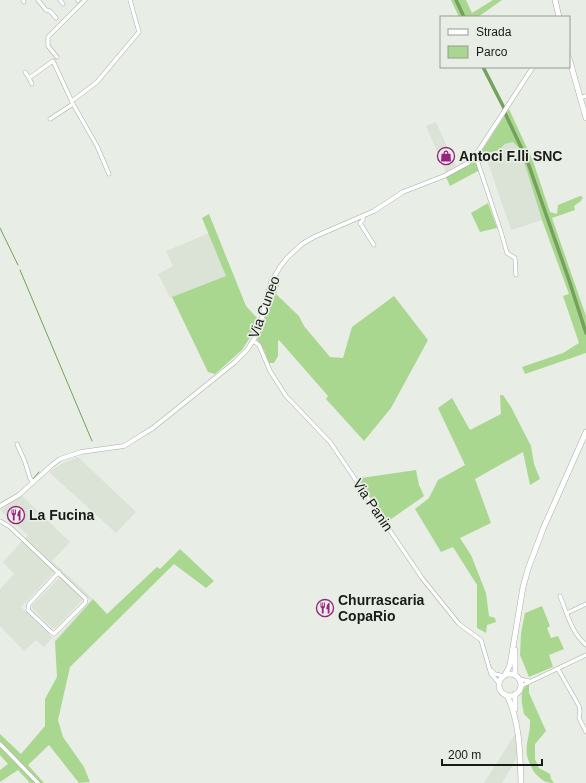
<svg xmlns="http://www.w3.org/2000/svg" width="586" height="783" font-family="Arial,sans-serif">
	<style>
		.built { fill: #dae3d5; fill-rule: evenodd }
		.green { fill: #a9d78f }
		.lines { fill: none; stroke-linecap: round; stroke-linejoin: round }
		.stream { stroke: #74a15b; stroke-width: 1 }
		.canal { stroke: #74a15b; stroke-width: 3.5 }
		.minor-casing { stroke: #a8ada6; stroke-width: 4.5 }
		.tertiary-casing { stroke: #a8ada6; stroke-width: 5 }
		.secondary-casing { stroke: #a8ada6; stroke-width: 6 }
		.minor { stroke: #fff; stroke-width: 3.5 }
		.tertiary { stroke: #fff; stroke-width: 4 }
		.secondary { stroke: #fff; stroke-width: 5 }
		.labels { text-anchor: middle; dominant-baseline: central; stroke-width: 3.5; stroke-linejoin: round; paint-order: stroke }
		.poi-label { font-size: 14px; font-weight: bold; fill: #191b18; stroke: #e8eee6; text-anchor: start }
		.street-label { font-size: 14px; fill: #191b18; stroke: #e8eee6 }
	</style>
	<rect width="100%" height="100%" fill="#e8eee6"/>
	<g class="built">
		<path d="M436 122 456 166 446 172 426 126Z"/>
		<path d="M513 142 519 148 527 171 542 220 511 230 485 154 499 150 505 144Z"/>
		<path d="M209 233 226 276 170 298 158 274 173 266 166 251Z"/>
		<path d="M78 457 136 512 116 533 49 472 63 463Z"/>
		<path d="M21 495 70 542 52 561 93 599 55 642 52 638 44 647 36 640 24 651 0 626V589L14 574 3 562 28 535 0 510ZM27 540 91 600 55 640 21 607 55 571 24 543Z"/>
		<path d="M60 577 82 598V600L56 628H52L32 608V606Z"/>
		<path d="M515 734 518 756 502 783H484Z"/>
	</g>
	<g class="green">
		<path d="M451 0H466L472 13 493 0H502L478 17H459Z"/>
		<path d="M509 109 533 161 550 212 557 214 558 205 580 196 583 197 581 201 574 206 575 210 552 218 586 316V353L525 374 522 367 563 353 579 343 563 296 569 294 542 220 527 171 519 148 513 142 505 144 499 150 485 154 488 161 481 163 478 171 450 186 446 177 475 161Z"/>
		<path d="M488 203 497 228 480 232 471 213Z"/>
		<path d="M209 214 246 306 257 318 263 323 275 280 280 283 276 294 299 316 304 326 330 357 343 358 352 327 394 296 428 340 391 408 364 441 326 399 328 396 279 340 278 341V356L274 363H269L264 350 257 340 259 335 254 331 242 350 215 374 208 372 172 297 226 276 202 218Z"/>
		<path d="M500 395H503L511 407 531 446 534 464 540 479 530 485 523 452 475 479 491 523 460 538 471 555 486 593 489 616 495 618 496 622 487 625 486 633 477 628V585L453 547 441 552 415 509 429 498 438 480 465 465 438 408 452 398 470 430 501 414Z"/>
		<path d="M416 470 419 485 424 496 387 522 359 480 361 478Z"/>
		<path d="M180 549 214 581 206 588 174 564 70 667 58 720 63 737 84 767 90 782 79 783 49 745 28 765 44 783H30L18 770 0 782V770L8 764 0 755V734L21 754 45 726V699L57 677 55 642 93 599 107 614 157 567 160 569Z"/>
		<path d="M542 606 550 626 547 628 551 638 558 636 564 649 549 655 553 667 529 677 520 655 521 633 525 613Z"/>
		<path d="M529 684V693L546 731 535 744V759L539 768 550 774 551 779 554 783C546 783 543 781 538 776 534 773 533 770 531 766 521 749 531 737 530 720L524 714C522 704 518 690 529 684Z"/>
	</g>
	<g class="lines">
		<g class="stream">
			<path d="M0 228 18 265"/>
			<path d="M20 270 92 441"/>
			<path d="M33 479 39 472"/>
		</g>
		<g class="canal">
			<path d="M456 0 464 17"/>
			<path d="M483 67 504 108 505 113 527 160 569 280 586 333"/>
		</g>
		<g class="minor-casing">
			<g id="minor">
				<path d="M23 0 24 2"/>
				<path d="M38 0 46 10 50 11 56 18"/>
				<path d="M60 0 63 4"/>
				<path d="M78 0V1"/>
				<path d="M57 57 48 46V37L85 0"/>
				<path d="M25 72 29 78 53 61 73 104 50 119"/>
				<path d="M29 78 32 84"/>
				<path d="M580 98 586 96"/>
				<path d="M72 101 97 82 139 32 130 0"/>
				<path d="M73 104 97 146 109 174"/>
				<path d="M474 156 477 160 501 232 507 253 515 258 516 275"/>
				<path d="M363 216V220L360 223 374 245"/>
				<path d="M253 341 259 345 270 371 286 396 330 442 422 578 459 624 481 640 491 674 499 683"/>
				<path d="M17 444 25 462 30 478 33 483"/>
				<path d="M0 521 10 527 86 599 85 603 54 634 51 632 28 610 29 604 59 572"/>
				<path d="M560 596C567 613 571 632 586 645"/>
				<path d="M567 613 586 604"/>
				<path d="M558 669 579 706 580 711 579 718 586 732"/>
				<path d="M491 670 495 674 504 676"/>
				<path d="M519 679 529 681"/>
				<path d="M521 686 586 655"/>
				<path d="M0 744 38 783"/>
			</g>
		</g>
		<g class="tertiary-casing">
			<path id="tertiary" d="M0 506 19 495 52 465 60 459 81 452 124 446 132 441 153 428 235 362 247 350 258 333 271 282 280 267 287 258 302 244 314 237 374 211 403 192 444 176 468 163 479 150 533 67"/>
		</g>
		<g class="secondary-casing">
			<g id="secondary">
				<path d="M555 0 559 17"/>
				<path d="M569 58 586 118"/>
				<circle cx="510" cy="685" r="11"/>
				<path d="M505 675 510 665 523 587 528 569 543 529 586 432"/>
				<path d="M515 675V650"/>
				<path d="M515 694V709"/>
				<path d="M507 695C520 723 520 753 521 783"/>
			</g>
		</g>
		<use href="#minor" class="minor"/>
		<use href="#tertiary" class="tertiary"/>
		<use href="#secondary" class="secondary"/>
	</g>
	<defs>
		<g id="shop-ring" transform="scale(0.9)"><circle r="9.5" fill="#e8eee6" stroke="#99227d" stroke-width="1.5"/><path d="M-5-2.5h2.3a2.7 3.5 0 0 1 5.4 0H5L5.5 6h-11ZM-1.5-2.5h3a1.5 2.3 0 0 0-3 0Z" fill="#99227d"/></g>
		<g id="restaurant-ring" transform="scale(0.9)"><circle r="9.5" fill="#e8eee6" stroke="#99227d" stroke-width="1.5"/><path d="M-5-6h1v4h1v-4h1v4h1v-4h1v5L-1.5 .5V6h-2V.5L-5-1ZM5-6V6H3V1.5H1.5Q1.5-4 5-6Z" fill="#99227d"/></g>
	</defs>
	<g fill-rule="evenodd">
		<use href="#shop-ring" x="446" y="156"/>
		<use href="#restaurant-ring" x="16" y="515"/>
		<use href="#restaurant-ring" x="325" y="608"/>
	</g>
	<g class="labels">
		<g class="poi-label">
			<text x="459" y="156">Antoci F.lli SNC</text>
			<text x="29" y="515">La Fucina</text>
			<text x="338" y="600">Churrascaria<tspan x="338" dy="16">CopaRio</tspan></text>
		</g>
		<g class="street-label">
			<text transform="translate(264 307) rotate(-70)">Via Cuneo</text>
			<text transform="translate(373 505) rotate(56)">Via Panin</text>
		</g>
	</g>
	<rect x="440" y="16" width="130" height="52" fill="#e8eee6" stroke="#959a94"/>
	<rect x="448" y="29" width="20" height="6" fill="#ffffff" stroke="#959a94"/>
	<text x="476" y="36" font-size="12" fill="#191b18">Strada</text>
	<rect x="448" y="46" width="20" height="12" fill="#a9d78f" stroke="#959a94"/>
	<text x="476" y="56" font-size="12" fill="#191b18">Parco</text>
	<path d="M442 759v6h100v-6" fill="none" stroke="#191b18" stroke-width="2"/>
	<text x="448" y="759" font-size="12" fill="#191b18" stroke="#e8eee6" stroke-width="3" paint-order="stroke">200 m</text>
</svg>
